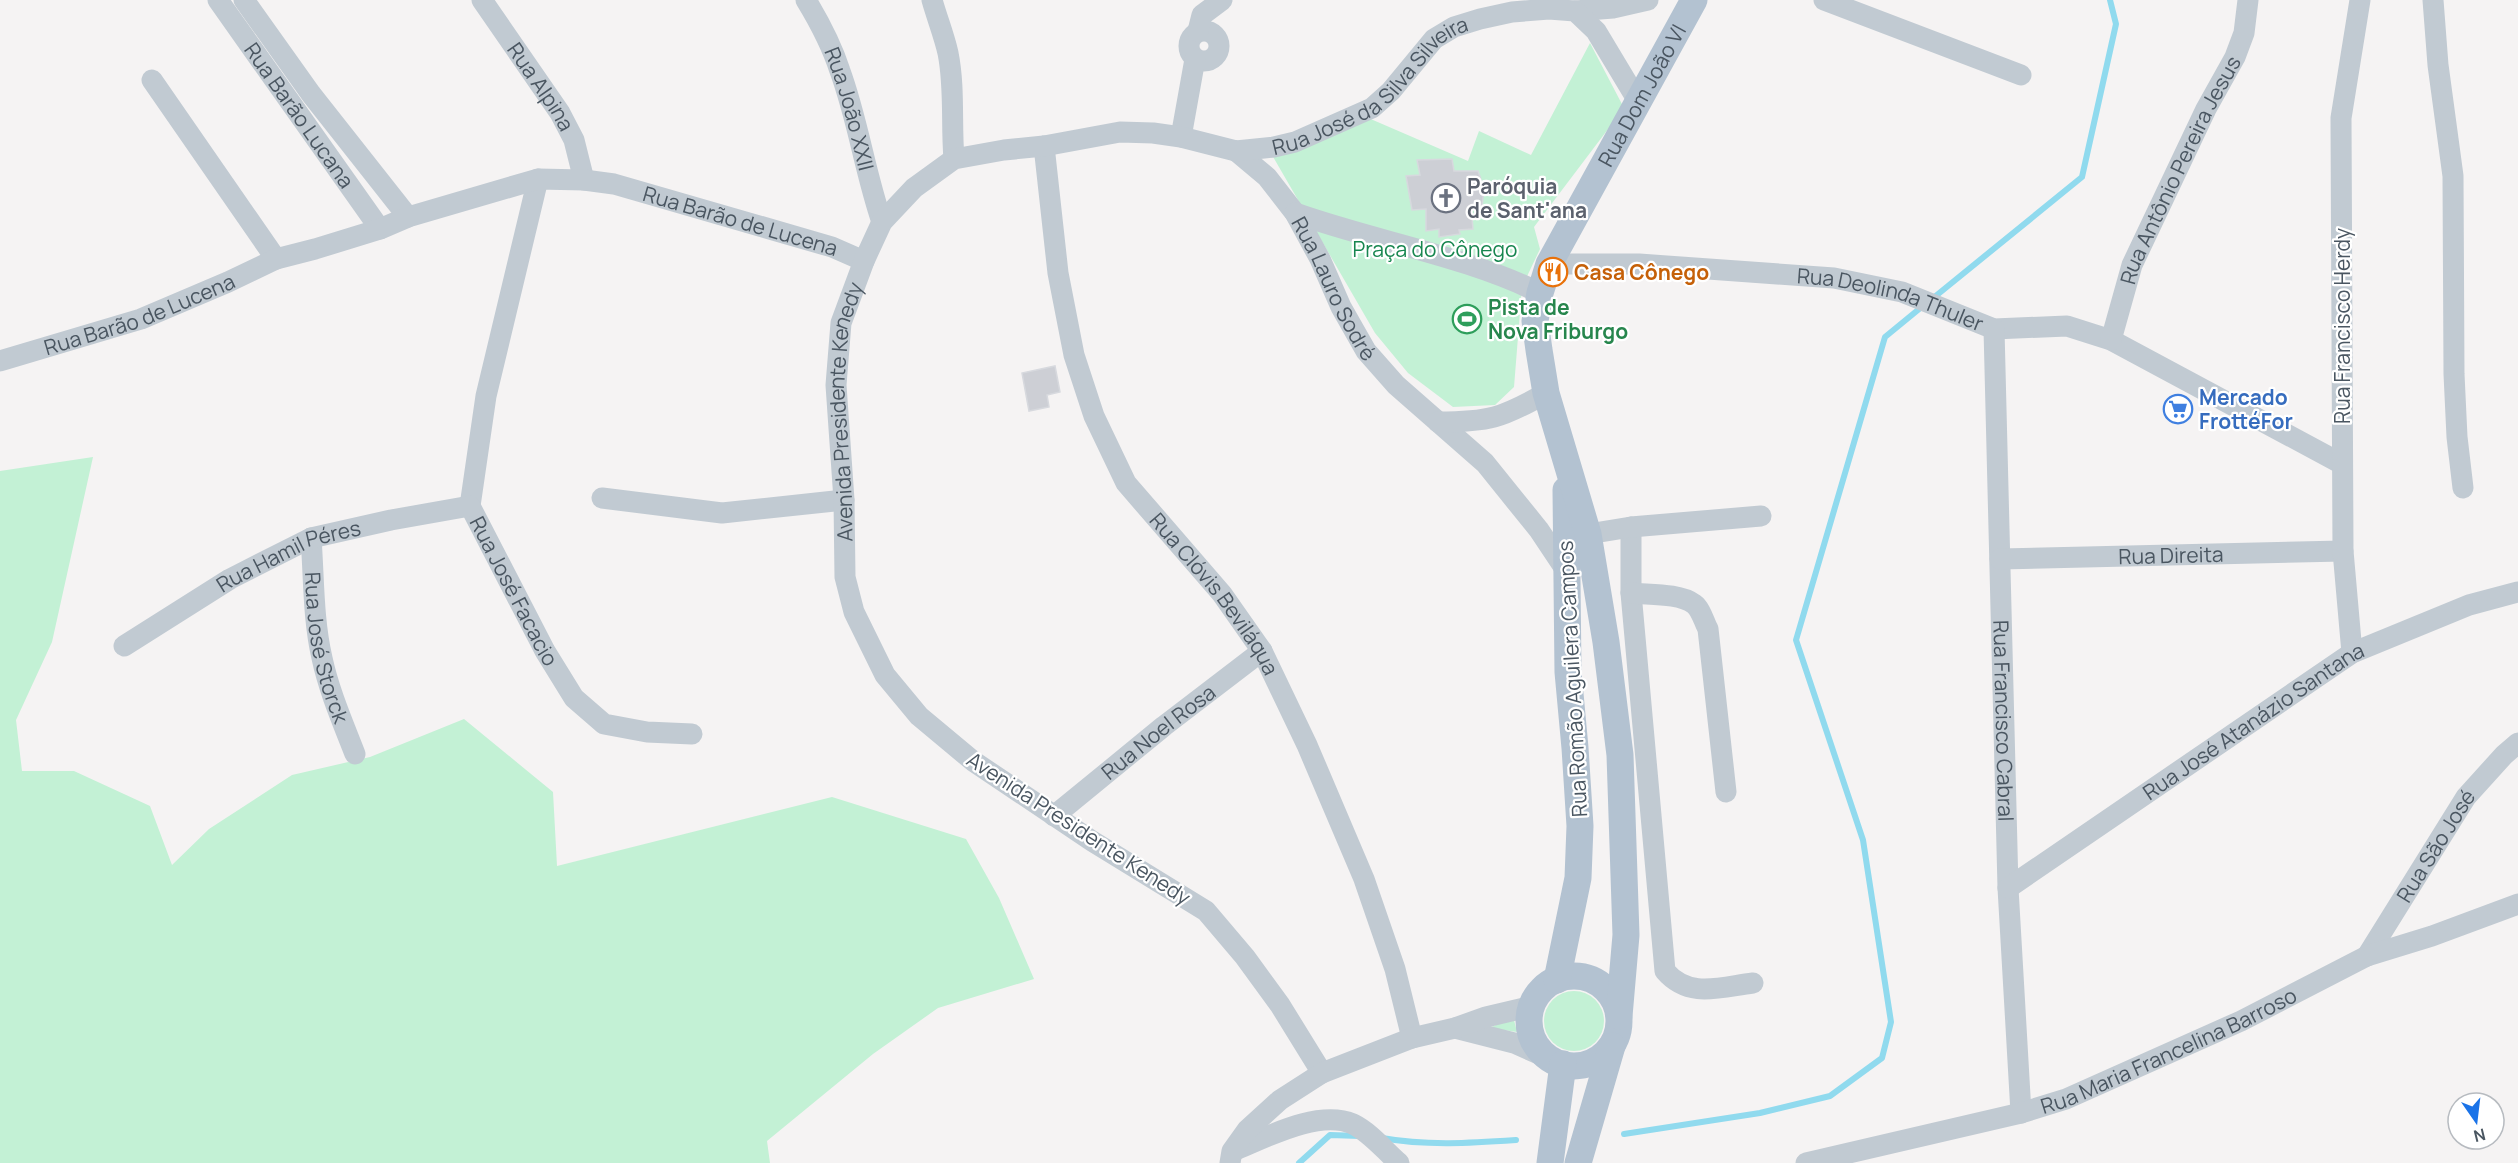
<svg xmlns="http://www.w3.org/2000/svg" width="2518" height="1163" font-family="Manrope,sans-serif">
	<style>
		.green { fill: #c3f1d5 }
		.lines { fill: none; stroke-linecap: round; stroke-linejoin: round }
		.stream { stroke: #90daee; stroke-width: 6 }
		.building { fill: #cdcfd5; stroke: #d7d9de; stroke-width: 1.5 }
		.minor { stroke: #c1cad2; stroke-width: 21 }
		.major { stroke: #b3c2d1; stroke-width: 27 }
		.labels { text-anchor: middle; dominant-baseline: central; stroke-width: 4.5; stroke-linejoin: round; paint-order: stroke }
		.street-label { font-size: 21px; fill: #4a5661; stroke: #fff }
		.worship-label { font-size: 21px; font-weight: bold; fill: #5b616d; stroke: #fff; text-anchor: start }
		.park-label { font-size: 21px; fill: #17864f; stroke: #fff }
		.food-label { font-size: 21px; font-weight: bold; fill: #c56008; stroke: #fff; text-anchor: start }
		.leisure-label { font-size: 21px; font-weight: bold; fill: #27864d; stroke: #fff; text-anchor: start }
		.shop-label { font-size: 21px; font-weight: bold; fill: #366cbe; stroke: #fff; text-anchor: start }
	</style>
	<rect width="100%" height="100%" fill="#f5f3f3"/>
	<g class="green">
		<path d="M1590 43 1624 108 1534 227 1540 249 1522 287 1514 387 1495 405 1453 407 1408 373 1375 333 1272 155 1366 117 1468 161 1479 131 1531 155Z"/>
		<path d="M93 457 52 642 16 720 22 771H74L150 806 172 865 209 829 292 775 370 757 464 719 553 792 557 866 832 797 966 839 999 898 1034 979 938 1008 873 1054 767 1141 770 1163H0V471Z"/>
		<circle cx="1574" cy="1021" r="30"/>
		<path d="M1513 1016 1517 1032 1490 1028Z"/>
	</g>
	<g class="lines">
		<g class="stream">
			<path d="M1932 299 2082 177 2116 24 2110 0"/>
			<path d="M1624 1134 1760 1113 1830 1096 1882 1058 1891 1022 1863 840 1796 640 1885 337 1924 305"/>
			<path d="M1382 1138C1426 1146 1472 1143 1516 1140"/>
			<path d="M1299 1163 1330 1135 1360 1136"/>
		</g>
	</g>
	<g class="building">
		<path d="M1452 159 1454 171H1478L1484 188 1482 207H1471L1473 229 1459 230 1460 234 1439 237V229L1426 231V209L1412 210 1406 176 1420 175 1417 160Z"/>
		<path d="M1055 366 1060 392 1047 395 1049 407 1029 411 1022 373Z"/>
	</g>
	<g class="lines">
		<g class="minor">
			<path id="s1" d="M218 0 380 229"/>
			<path d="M244 0 311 94 408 217"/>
			<path id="s2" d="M482 0 560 113 574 140 584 180"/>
			<path id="s3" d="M806 0C820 23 832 46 840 71 858 120 865 173 882 222"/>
			<path d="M932 0C937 18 944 35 948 53 955 88 951 124 954 159"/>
			<path d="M1824 0 2021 75"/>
			<path d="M2433 0 2438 65 2453 176 2454 374 2457 437 2463 488"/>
			<path d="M1575 11 1613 8 1648 0"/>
			<circle cx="1204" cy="46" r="15"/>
			<path d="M1198 31 1202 15 1222 0"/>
			<path d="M152 80 276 259"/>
			<path d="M1181 137 1195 59"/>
			<path id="s4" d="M1044 146 1058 273 1074 355 1094 416 1126 483 1222 594 1262 651 1307 745 1364 879 1395 969 1412 1038"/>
			<path id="s5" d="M1236 151 1267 177 1295 213 1320 259 1341 307 1366 351 1396 385 1485 463 1539 530 1565 569"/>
			<path id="s6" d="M538 179 486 396 470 506 545 651 574 698 604 724 647 732 692 734"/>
			<path d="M1295 213C1373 241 1466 256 1540 293"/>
			<path id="s7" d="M1549 264H1639L1834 278 1902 292 1994 329 2067 326 2111 340 2342 464"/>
			<path id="s8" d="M1994 329 2008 888 2021 1113"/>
			<path id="s9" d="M2111 340 2132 265 2206 109 2235 57 2244 33 2248 0"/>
			<path id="s10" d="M0 361 141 319 228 282 276 259 315 249 380 229 408 217 538 179 584 180 614 184 832 247 864 261"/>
			<path d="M1438 422C1489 422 1502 418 1546 393"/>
			<path d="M602 498 722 513 844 500"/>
			<path d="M1631 527V593L1665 971C1689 999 1720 987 1753 983"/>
			<path d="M1588 534 1631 527 1761 516"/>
			<path id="s11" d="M311 538C314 578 313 619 322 658 329 691 343 723 355 754"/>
			<path id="s12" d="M2000 559 2343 551"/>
			<path d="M1631 593C1649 595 1679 593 1694 604 1701 609 1704 622 1708 629L1726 792"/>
			<path id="s13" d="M124 646 230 579 311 538 391 520 470 506"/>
			<path d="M2352 653 2343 551 2341 118 2360 0"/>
			<path id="s14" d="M1054 816 1164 726 1262 651"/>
			<path id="s15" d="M2008 888 2352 653 2469 605 2518 592"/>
			<path id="s16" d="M2367 956 2466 797 2504 755 2518 743"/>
			<path d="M1455 1028 1514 1043 1548 1058"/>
			<path id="s17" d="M1322 1073 1280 1005 1245 957 1206 911 1092 841 973 761 919 716 885 675 854 612 845 577 844 500 836 385 841 323 864 261 882 222 914 188 954 159 1004 150 1044 146 1120 132 1153 133 1181 137 1236 151 1274 147 1295 142 1372 108 1391 91 1434 39 1454 27 1480 19 1512 12 1549 9 1575 11 1596 31 1638 101"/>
			<path d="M1233 1151C1265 1138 1318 1109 1353 1124 1371 1133 1384 1150 1399 1163"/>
			<path d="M1230 1163 1232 1151 1247 1130 1280 1100 1322 1073 1412 1038 1455 1028 1486 1017 1532 1006"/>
			<path id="s18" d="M1806 1163 2021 1113 2066 1099 2241 1021 2367 956 2432 936 2518 904"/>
		</g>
		<g class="major">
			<circle cx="1574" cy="1021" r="45"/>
			<path d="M1557 980 1578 878 1580 826 1575 748 1568 672 1566 490"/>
			<path id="s19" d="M1619 1016 1626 935 1620 755 1606 642 1588 534 1546 393 1539 350 1535 321 1540 293 1549 264 1694 0"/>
			<path d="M1550 1163 1563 1064"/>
			<path d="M1578 1163 1612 1046"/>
		</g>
	</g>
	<defs>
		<g id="church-ring" transform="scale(1.5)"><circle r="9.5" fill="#fff" stroke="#6b7280" stroke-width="1.5"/><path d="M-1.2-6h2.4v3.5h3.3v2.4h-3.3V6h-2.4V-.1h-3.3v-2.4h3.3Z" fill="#6b7280"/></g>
		<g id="restaurant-ring" transform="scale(1.5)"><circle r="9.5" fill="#fff" stroke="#e8710a" stroke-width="1.5"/><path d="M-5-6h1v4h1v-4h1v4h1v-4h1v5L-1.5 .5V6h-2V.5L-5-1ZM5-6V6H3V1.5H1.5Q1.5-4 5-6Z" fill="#e8710a"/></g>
		<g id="stadium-ring" transform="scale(1.5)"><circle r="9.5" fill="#fff" stroke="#2e9e5b" stroke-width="1.5"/><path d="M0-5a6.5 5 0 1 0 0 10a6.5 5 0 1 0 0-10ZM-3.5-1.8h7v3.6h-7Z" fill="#2e9e5b"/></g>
		<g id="supermarket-ring" transform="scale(1.5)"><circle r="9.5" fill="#fff" stroke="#3f7fe0" stroke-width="1.5"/><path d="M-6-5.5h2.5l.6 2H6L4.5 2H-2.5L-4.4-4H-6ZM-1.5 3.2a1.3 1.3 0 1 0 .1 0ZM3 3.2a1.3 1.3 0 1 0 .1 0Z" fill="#3f7fe0"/></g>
	</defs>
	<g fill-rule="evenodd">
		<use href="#church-ring" x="1446" y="198"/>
		<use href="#restaurant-ring" x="1553" y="272"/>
		<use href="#stadium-ring" x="1467" y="319"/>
		<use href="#supermarket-ring" x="2178" y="409"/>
	</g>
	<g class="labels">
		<g class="street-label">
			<text stroke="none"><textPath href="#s17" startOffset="1608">Rua José da Silva Silveira</textPath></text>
			<text stroke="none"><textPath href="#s2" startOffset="105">Rua Alpina</textPath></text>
			<text stroke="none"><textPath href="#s19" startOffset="956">Rua Dom João VI</textPath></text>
			<text stroke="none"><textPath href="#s3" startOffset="118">Rua João XXII</textPath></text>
			<text stroke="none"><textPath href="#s1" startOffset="141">Rua Barão Lucana</textPath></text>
			<text stroke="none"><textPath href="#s9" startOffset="184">Rua Antônio Pereira Jesus</textPath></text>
			<text stroke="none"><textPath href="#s10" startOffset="777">Rua Barão de Lucena</textPath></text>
			<text stroke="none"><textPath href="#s5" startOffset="171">Rua Lauro Sodré</textPath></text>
			<text stroke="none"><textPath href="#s7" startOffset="345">Rua Deolinda Thuler</textPath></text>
			<text stroke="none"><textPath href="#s10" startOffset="147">Rua Barão de Lucena</textPath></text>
			<text transform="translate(2342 326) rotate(-90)">Rua Francisco Herdy</text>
			<text stroke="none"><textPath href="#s17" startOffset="873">Avenida Presidente Kenedy</textPath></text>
			<text stroke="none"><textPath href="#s12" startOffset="171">Rua Direita</textPath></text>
			<text stroke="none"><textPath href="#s13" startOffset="189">Rua Hamil Péres</textPath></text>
			<text stroke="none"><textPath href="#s6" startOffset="430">Rua José Facacio</textPath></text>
			<text stroke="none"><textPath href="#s4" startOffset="492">Rua Clóvis Beviláqua</textPath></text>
			<text stroke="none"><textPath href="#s11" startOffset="111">Rua José Storck</textPath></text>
			<text transform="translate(1572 679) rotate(-93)">Rua Romão Aguilera Campos</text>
			<text stroke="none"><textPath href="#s8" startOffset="392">Rua Francisco Cabral</textPath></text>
			<text stroke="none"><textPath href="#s15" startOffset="297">Rua José Atanázio Santana</textPath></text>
			<text stroke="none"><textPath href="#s14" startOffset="134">Rua Noel Rosa</textPath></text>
			<text transform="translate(1079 828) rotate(33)">Avenida Presidente Kenedy</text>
			<text stroke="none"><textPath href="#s16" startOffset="130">Rua São José</textPath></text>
			<text stroke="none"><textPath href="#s18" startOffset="381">Rua Maria Francelina Barroso</textPath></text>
		</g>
		<g class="worship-label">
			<text x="1467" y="186">Paróquia<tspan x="1467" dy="24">de Sant'ana</tspan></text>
		</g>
		<g class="park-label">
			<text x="1435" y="249">Praça do Cônego</text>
		</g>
		<g class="food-label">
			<text x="1574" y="272">Casa Cônego</text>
		</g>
		<g class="leisure-label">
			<text x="1488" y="307">Pista de<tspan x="1488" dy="24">Nova Friburgo</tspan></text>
		</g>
		<g class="shop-label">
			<text x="2199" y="397">Mercado<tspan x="2199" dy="24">FrottéFor</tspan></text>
		</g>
	</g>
	<g transform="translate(2476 1121) rotate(166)"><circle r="28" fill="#ffffff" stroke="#b7bbc0" stroke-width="1.5"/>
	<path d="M0-4.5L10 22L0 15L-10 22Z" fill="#1a73e8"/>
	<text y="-9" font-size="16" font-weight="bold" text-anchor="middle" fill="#4a5661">N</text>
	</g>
</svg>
